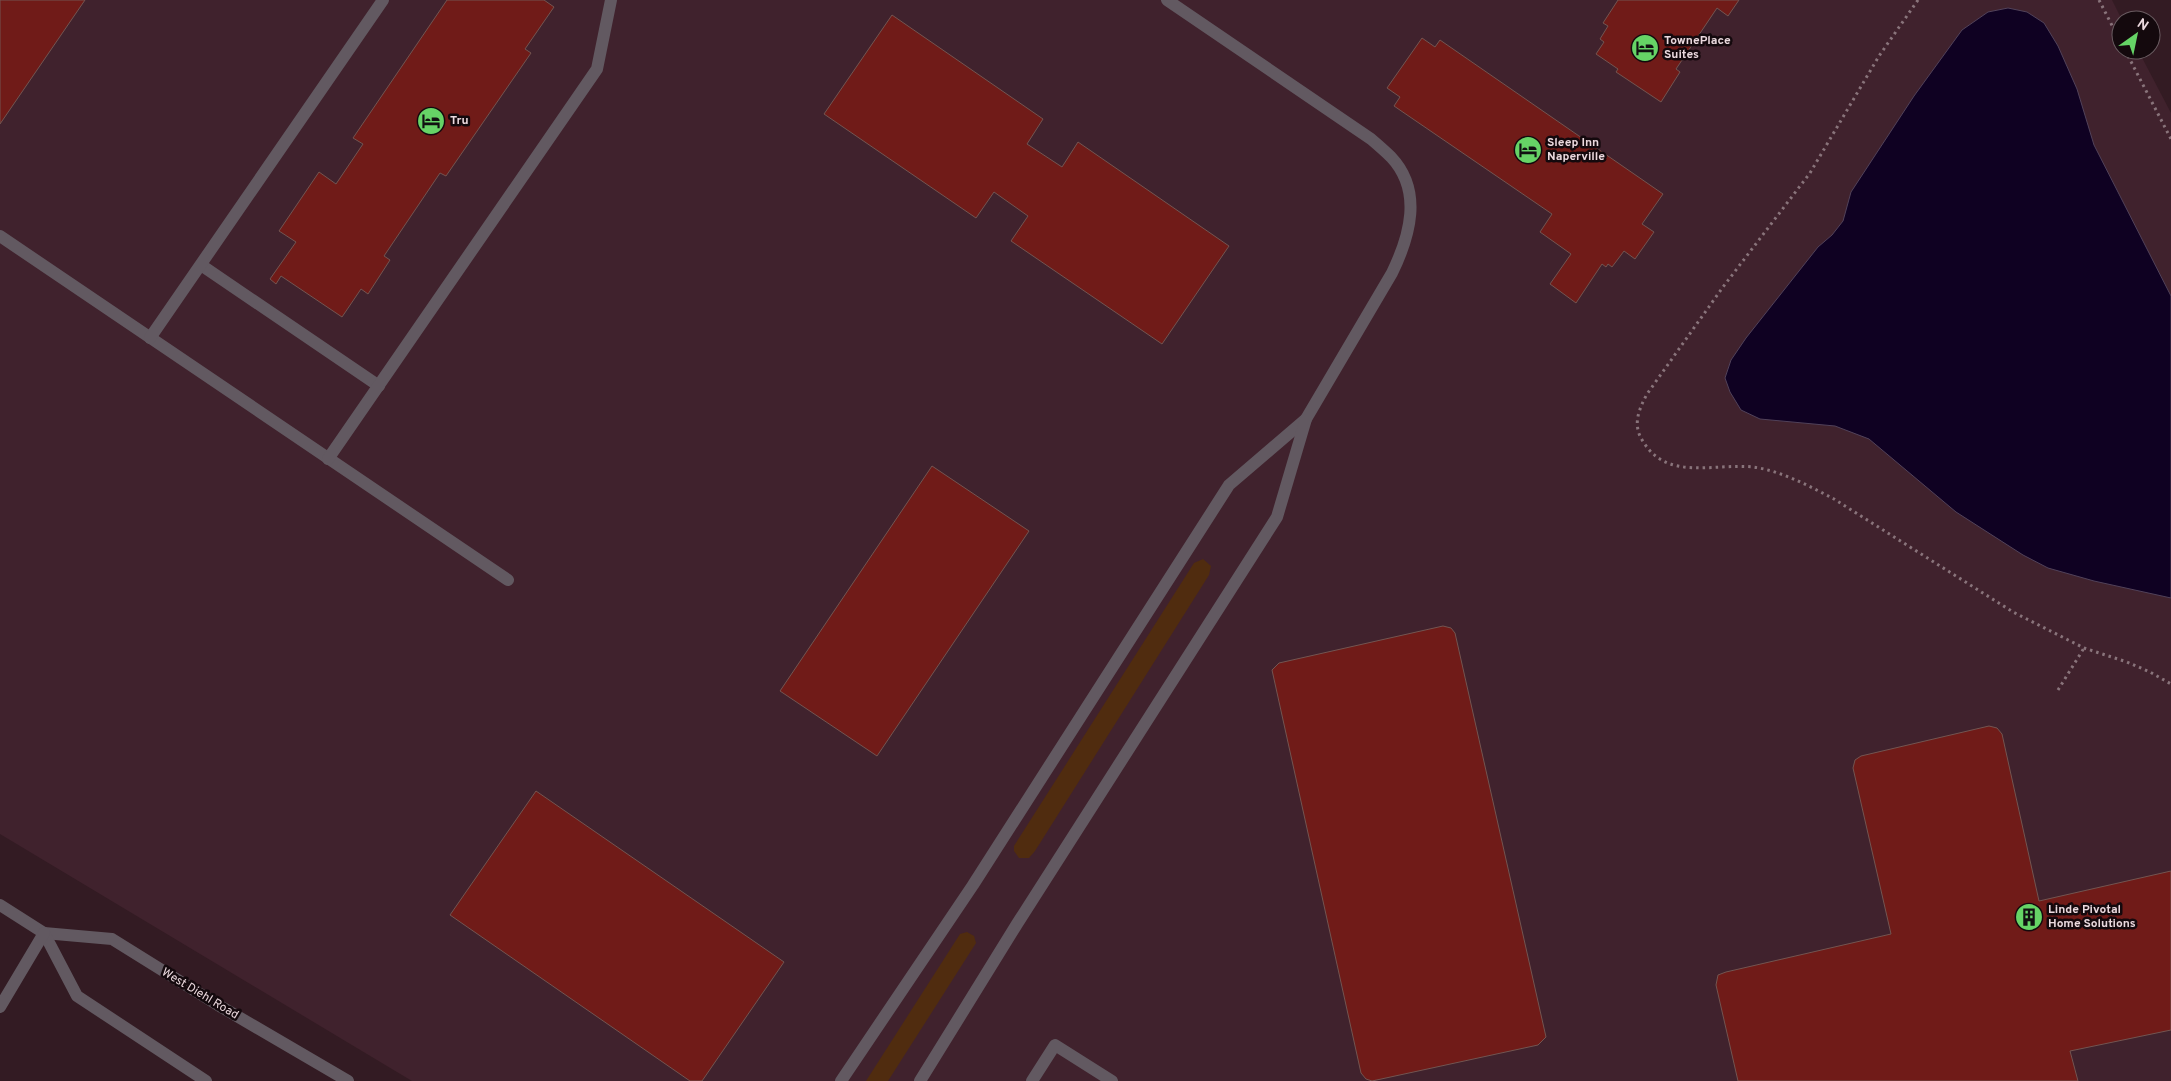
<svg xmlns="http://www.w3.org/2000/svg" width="2171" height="1081" font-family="Overpass,sans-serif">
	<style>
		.built { fill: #40222d }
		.green { fill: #502c0f }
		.water { fill: #0f0122; stroke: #51425a }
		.building { fill: #701b18; stroke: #735551 }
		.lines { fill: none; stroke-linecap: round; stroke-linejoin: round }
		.path { stroke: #89747b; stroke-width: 3; stroke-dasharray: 2.5 4; stroke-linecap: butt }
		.minor { stroke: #625961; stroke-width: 12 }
		.labels { text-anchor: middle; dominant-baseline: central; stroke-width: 5; stroke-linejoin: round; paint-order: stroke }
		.poi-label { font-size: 12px; font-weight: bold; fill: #ebd9de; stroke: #14090d; text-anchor: start }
		.street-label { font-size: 12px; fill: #ebd9de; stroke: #14090d }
	</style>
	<rect width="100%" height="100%" fill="#331b23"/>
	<path class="built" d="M0 0H2112L2122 20 2121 50H2138L2171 113V1081H412L0 834Z"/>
	<g class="green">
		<path d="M1203 559 1211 566 1209 575 1035 851 1029 858H1019L1014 851V846L1194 563Z"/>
		<path d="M967 932 974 936 976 943 888 1081H866L960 934Z"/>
	</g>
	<path class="water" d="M2008 8 2027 12 2044 23 2058 46 2077 89 2094 145 2171 296V598L2094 581 2048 568 2023 555 1956 512 1869 439 1835 426 1760 419 1741 410 1730 392 1725 378 1731 360 1746 338 1818 247 1832 235 1843 221 1851 192 1914 96 1962 30 1988 12Z"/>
	<g class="building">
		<path d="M0 0H85L0 124Z"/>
		<path d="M447 0H544L554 7 525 49 531 53 446 176 440 173 384 256 390 260 368 294 361 289 342 317 281 276 276 284 270 279 296 242 279 231 319 172 336 184 363 144 353 138Z"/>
		<path d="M1618 0H1739L1728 16 1717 8 1676 69 1680 72 1661 102 1616 72 1618 69 1596 54 1604 42 1600 39 1608 26 1603 23Z"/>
		<path d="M892 15 1043 119 1027 144 1062 167 1078 142 1229 246 1162 344 1011 241 1028 216 994 192 976 218 824 114Z"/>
		<path d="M1422 38 1435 47 1440 40 1663 194 1642 224 1654 232 1635 259 1624 251 1612 267 1608 264 1606 267 1602 264 1576 303 1550 284 1571 254 1540 232 1552 214 1394 106 1400 97 1387 88Z"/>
		<path d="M932 466 1029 531 877 756 780 691Z"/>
		<path d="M1443 626 1451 628 1455 633 1546 1037 1538 1045 1372 1081 1366 1079 1361 1073 1272 670 1279 663Z"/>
		<path d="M1989 726 1997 728 2002 734 2039 901 2171 871V1030L2070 1051 2078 1081H1738L1716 985 1718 975 1726 972 1891 934 1853 768 1855 760 1861 756Z"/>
		<path d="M536 791 784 962 702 1081H690L450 915Z"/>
	</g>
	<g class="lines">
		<g class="path">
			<path d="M1918 0 1879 56 1810 173 1723 287 1647 394C1638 411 1632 426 1644 443 1668 481 1716 463 1753 467 1782 471 1809 486 1834 499L2013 612 2084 648 2127 662 2150 672 2171 684"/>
			<path d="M2099 0 2121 43"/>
			<path d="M2125 50 2171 139"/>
			<path d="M2058 690 2084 648"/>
		</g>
		<g class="minor">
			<path d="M0 236 508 580"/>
			<path d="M201 265 379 386"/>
			<path d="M150 338 383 0"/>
			<path d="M328 459 597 69 611 0"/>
			<path d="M0 905 44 933 112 939 218 1005 348 1081"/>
			<path d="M44 933 77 996 206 1081"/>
			<path d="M0 1007 44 933"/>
			<path d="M841 1081 973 885 1229 485 1306 419"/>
			<path d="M920 1081 1017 924 1277 517 1306 419 1392 273C1410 236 1423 191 1391 157 1385 151 1378 145 1371 139L1167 0"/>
			<path d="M1032 1081 1055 1045 1112 1081"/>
		</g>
	</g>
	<defs>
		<g id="hotel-disc" transform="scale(1.4375)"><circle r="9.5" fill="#66d466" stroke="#14090d"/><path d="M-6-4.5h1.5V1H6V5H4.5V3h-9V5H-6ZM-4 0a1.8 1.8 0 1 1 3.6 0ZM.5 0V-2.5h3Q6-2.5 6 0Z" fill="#111"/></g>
		<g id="building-disc" transform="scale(1.4375)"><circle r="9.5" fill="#66d466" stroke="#14090d"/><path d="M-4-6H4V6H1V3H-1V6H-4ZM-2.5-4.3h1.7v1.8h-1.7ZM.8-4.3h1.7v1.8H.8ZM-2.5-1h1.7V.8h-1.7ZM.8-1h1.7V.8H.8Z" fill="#111"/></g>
	</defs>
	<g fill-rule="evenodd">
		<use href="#hotel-disc" x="1645" y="48"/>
		<use href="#hotel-disc" x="431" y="121"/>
		<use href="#hotel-disc" x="1528" y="150"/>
		<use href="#building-disc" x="2029" y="917"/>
	</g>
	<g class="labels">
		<g class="poi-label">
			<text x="1664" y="41">TownePlace<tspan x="1664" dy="14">Suites</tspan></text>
			<text x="450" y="121">Tru</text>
			<text x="1547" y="143">Sleep Inn<tspan x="1547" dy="14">Naperville</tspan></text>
			<text x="2048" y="910">Linde Pivotal<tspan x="2048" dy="14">Home Solutions</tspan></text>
		</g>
		<g class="street-label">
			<text transform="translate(200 994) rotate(31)">West Diehl Road</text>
		</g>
	</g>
	<g transform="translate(2136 35) rotate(33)"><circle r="24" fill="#14090d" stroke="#6a5c61"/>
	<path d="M0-4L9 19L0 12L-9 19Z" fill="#66d466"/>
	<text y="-8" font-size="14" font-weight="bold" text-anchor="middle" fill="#ebd9de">N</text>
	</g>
</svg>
